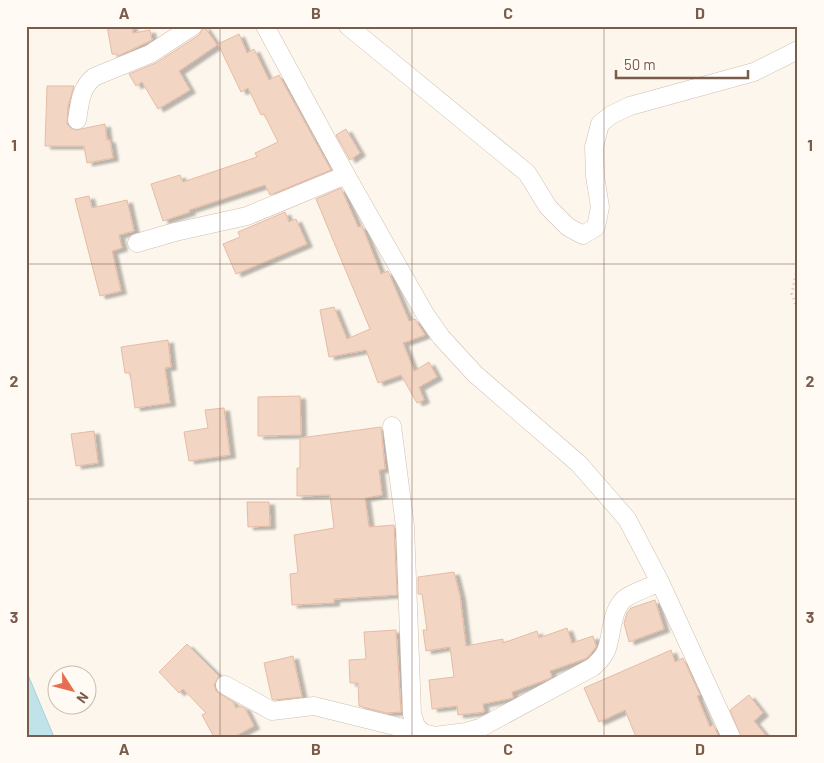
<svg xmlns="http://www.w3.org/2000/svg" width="824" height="763" font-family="Barlow,sans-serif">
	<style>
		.water { fill: #bfe3e8; stroke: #a5d3da }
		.building { fill: #f3d5c3; stroke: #e6bba3; filter: url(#shadow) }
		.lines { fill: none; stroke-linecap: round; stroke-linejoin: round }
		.minor-casing { stroke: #d1beb0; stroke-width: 19 }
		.path { stroke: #d9b8a5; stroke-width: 3; stroke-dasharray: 1 4; stroke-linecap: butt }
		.minor { stroke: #fff; stroke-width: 18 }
		.grid { fill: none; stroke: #7a5c4d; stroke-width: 1; stroke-opacity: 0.55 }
		.neatline { fill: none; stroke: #7a5c4d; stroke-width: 2 }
		.grid-label { font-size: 16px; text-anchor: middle; font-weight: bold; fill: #7a5c4d }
	</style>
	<defs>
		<filter id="shadow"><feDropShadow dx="5.5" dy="3" stdDeviation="1" flood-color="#0004"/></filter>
	</defs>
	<rect width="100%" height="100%" fill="#fdf6ec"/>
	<path class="water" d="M26 670 54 737H26Z"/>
	<g class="building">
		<path d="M107 26H132L133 33 150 30 152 40 118 56 117 54H112Z"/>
		<path d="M204 26 217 45 179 71 190 90 158 109 142 82 136 86 129 74 156 63 199 35Z"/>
		<path d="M239 34 247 53 254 49 269 80 279 75 331 170 270 195 265 185 189 210 190 212 163 221 151 184 180 175 183 182 257 157 255 153 278 142 264 114 261 115 248 88 241 92 218 44Z"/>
		<path d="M47 86H74L68 106 67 124 71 128 76 130 105 124 107 140H110L113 158 87 163 84 146H45Z"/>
		<path d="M346 129 360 153 350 160 336 135Z"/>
		<path d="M341 188 358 227 362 226 381 274 388 271 409 321 415 319 425 335 403 343 414 371 429 362 437 377 419 387 424 400 417 403 401 375 378 383 366 350 329 357 320 310 334 307 347 339 370 329 316 199Z"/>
		<path d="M89 196 92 208 127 200 134 231 119 235 122 248 112 251 121 291 100 296 75 199Z"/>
		<path d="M285 212 289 222 296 219 307 244 236 274 223 244 240 237 238 232Z"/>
		<path d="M168 340 171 367 165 368 170 403 135 408 130 373H125L121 347Z"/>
		<path d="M300 396 301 435 258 436V397Z"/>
		<path d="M224 408 230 455 189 461 184 432 208 428 205 410Z"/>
		<path d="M381 427 385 469 379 470 382 495 365 498 369 527 394 525 397 595 334 599V603L292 605 290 574 298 573 294 535 334 528 330 495 297 496V468H300V438Z"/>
		<path d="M94 431 98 463 76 466 71 434Z"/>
		<path d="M247 502H269L270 526 248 527Z"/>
		<path d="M454 572 460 596 466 646 503 639V643L537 631 539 638 567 628 572 643 593 636 596 646 595 648 587 658 550 671 552 677 548 679 512 692 513 698 483 704 484 712 458 715 457 706 432 709 429 680 454 677 450 647 426 651 423 630H427L422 594H418V577Z"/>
		<path d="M655 600 664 629 629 642 624 623 627 613 631 608Z"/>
		<path d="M396 630 401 712 386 713 359 706 358 683H350L349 660 366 659 364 632Z"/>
		<path d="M187 644 219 676 214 685 216 691 233 702 236 708 241 706 245 708 254 726 234 737H214L202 715 206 713 183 689 179 693 159 672Z"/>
		<path d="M671 650 675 662 683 658 700 695 697 696 710 727 713 724 719 737H636L625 710 599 722 584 688Z"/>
		<path d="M293 656 302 697 274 700 272 699 264 663Z"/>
		<path d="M749 695 763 713 754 721 767 737H741L730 710Z"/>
	</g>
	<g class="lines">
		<g class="minor-casing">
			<g id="minor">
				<path d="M265 26 346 175 425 314 441 337 475 374 579 464 627 519 660 582 731 737"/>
				<path d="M348 26 527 173 548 207 568 227 583 235 596 227 600 207 595 176 594 147 600 124 611 115 630 106 754 72 798 50"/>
				<path d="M77 120C80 103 80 89 94 77L150 54 193 26"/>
				<path d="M137 243 175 232 247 216 346 175"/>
				<path d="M392 426 405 526 412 714 416 726 423 733 435 736 466 732 480 728 593 667C598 662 603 658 606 651 613 635 610 608 627 597 637 591 650 587 660 582"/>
				<path d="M225 685 272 711 314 706 423 733"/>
			</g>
		</g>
		<path class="path" d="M798 264 792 294 798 311"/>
		<use href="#minor" class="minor"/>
	</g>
	<path class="grid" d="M220 26V737M412 26V737M604 26V737M26 264H798M26 499H798"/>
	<rect width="824" height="763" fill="none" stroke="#fffaf3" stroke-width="55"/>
	<g transform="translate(72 690) rotate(126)"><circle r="24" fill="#fffaf3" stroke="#cabbb1"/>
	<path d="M0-4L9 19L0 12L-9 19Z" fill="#e76f51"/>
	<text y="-8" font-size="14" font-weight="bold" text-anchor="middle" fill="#7a5c4d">N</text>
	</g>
	<path d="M616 70v8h132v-8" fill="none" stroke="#7a5c4d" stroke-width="2.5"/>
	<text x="624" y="70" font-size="15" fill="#7a5c4d" stroke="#fffaf3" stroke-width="4" paint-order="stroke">50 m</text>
	<rect x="28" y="28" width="768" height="708" class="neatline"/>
	<g class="grid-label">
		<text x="124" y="19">A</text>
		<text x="316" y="19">B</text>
		<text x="508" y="19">C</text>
		<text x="700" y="19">D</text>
		<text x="14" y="151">1</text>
		<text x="810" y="151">1</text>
		<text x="14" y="387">2</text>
		<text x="810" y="387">2</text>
		<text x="14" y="623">3</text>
		<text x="810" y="623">3</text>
		<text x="124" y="755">A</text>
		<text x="316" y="755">B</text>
		<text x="508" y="755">C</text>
		<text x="700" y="755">D</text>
	</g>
</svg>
